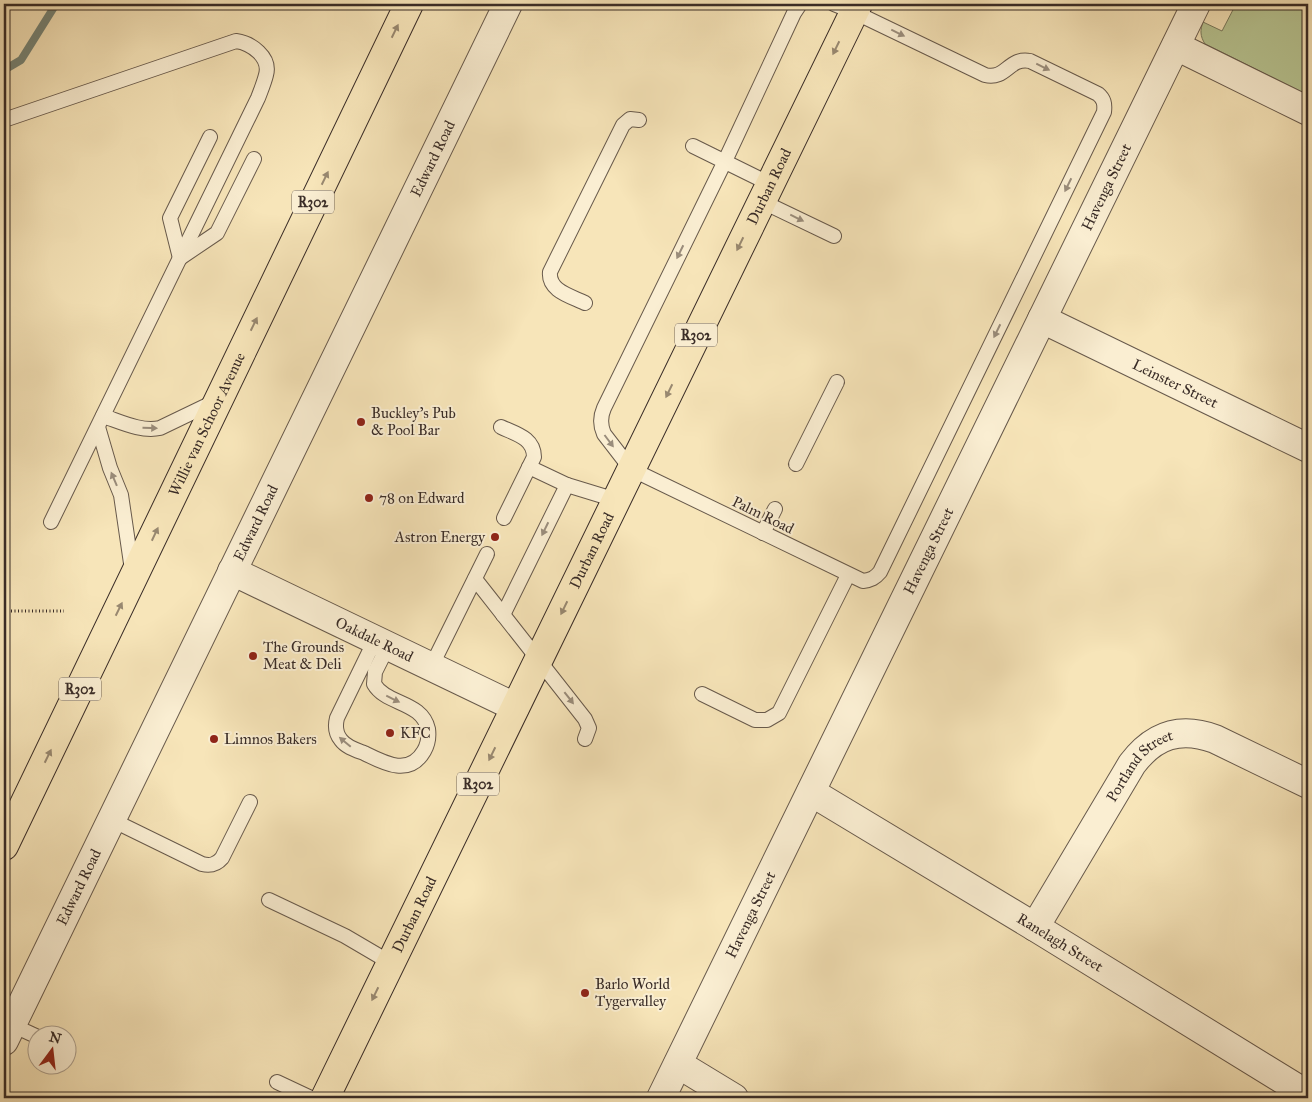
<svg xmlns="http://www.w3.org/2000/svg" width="1312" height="1102" font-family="'IM FELL Great Primer',serif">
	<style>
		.green { fill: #b8c693; stroke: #78795d }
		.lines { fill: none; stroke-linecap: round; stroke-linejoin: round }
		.stream { stroke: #758477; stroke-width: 8 }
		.lane-casing { stroke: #685a4c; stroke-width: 16 }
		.street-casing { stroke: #685a4c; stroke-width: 30 }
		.primary-casing { stroke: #392c27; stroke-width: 30 }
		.path { stroke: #392c27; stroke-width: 3; stroke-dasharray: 1 2.5; stroke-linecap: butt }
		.lane { stroke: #faeed2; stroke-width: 14 }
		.street { stroke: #faeed2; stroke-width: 28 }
		.primary { stroke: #f7e5b9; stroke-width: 28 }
		.oneway { fill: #988870 }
		.oneway2 { fill: #9a8d7c }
		.poi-dot { fill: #8f2418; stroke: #faeed2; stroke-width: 2 }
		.labels { text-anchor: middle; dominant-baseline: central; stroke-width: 4; stroke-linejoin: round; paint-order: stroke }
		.shield { fill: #faeed2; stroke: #73665a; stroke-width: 1 }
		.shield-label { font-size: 14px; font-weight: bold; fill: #392c27 }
		.street-label { font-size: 15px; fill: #392c27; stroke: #faeed2 }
		.poi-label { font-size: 15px; fill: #392c27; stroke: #faeed2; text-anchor: start }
	</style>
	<rect width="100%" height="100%" fill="#f7e5b9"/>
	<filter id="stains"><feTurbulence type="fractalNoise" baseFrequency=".004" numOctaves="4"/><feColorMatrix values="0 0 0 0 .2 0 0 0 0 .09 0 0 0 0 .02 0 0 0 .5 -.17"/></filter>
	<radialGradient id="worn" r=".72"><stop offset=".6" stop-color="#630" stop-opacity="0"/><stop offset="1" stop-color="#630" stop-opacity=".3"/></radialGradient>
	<path class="green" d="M1236 4H1308V95L1205 44C1200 36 1200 30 1203 22L1222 31Z"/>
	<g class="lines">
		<path class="stream" d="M4 70 21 60 56 4"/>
		<g class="lane-casing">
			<g id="lane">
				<path d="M800 4 794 13 725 161 604 408C600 417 600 425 604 434L631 469 863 581C871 580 875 578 880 572L1104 112C1105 104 1104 99 1098 94L1030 61C1008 57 1007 80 985 75L854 12 834 4"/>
				<path d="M4 120 236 41C251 43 271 57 266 75 264 83 261 90 258 98L51 522"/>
				<path d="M210 137 170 218 180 258 217 233 254 159"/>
				<path d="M693 146 770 184"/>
				<path d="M761 201 834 236"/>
				<path d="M585 303C571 296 548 291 550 272L623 125 630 119 639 120"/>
				<path d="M103 416C121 422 141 432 160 428L214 402"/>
				<path d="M98 427 110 468 121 495 132 570"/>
				<path d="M501 427C516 434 534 438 534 457L504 518"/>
				<path d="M796 464 837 382"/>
				<path d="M529 467 567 485 616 500"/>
				<path d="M763 533 775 509"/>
				<path d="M475 579 585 719 589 728 585 739"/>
				<path d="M503 615 567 485"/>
				<path d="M375 640 337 718C335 726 335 733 341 740 346 747 356 750 364 753 384 763 409 777 424 751 428 744 429 736 428 729 422 701 386 705 374 684L375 672 388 646"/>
				<path d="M431 667 487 554"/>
				<path d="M702 694 755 720H767L779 713 848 575"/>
				<path d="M112 820 202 864C210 866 216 865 222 858L250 802"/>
				<path d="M269 900 345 936 391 963"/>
				<path d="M12 1025 38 1037"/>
				<path d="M277 1082 311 1098"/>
			</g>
		</g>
		<g class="street-casing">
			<g id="street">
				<path d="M1176 46 1308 111"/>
				<path id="s1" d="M1042 319 1308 448"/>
				<path id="s2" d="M232 571 515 707"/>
				<path id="s3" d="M811 792 1035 927 1308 1095"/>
				<path id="s4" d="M1035 927 1132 764C1154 735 1180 726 1215 739L1308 784"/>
				<path id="s5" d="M4 1041 508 4"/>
				<path d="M678 1064 734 1098"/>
				<path id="s6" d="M661 1098 1196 4"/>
			</g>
		</g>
		<g class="primary-casing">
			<g id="primary">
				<path id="s7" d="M4 846 409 4"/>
				<path id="s8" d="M325 1098 858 4"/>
			</g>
		</g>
		<path class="path" d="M4 611H64"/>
		<use href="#lane" class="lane"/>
		<use href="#street" class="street"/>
		<use href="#primary" class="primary"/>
	</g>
	<defs><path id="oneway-solid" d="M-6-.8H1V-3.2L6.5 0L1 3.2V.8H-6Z" transform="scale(1.25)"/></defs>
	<g class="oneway">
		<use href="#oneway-solid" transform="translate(395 31) rotate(-64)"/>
		<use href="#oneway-solid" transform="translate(836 48) rotate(116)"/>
		<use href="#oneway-solid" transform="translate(325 178) rotate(-64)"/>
		<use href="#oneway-solid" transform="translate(740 244) rotate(116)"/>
		<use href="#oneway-solid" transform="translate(254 324) rotate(-64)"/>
		<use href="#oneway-solid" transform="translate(669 391) rotate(116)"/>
		<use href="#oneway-solid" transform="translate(155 534) rotate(-65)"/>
		<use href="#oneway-solid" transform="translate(564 608) rotate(116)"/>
		<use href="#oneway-solid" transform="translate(119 609) rotate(-64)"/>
		<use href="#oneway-solid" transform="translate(492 754) rotate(116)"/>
		<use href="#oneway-solid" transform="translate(48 756) rotate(-64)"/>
		<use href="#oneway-solid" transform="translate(375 994) rotate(116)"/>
	</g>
	<g class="oneway2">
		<use href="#oneway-solid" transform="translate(898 33) rotate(26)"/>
		<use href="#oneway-solid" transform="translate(1043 67) rotate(26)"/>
		<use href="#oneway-solid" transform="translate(1068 185) rotate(116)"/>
		<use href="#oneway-solid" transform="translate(797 218) rotate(26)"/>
		<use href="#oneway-solid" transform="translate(680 252) rotate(116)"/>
		<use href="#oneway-solid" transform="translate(997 331) rotate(116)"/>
		<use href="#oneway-solid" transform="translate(150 428) rotate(1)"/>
		<use href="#oneway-solid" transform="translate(609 441) rotate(53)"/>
		<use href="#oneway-solid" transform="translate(114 479) rotate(-113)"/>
		<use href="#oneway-solid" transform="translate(545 529) rotate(116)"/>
		<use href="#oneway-solid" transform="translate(569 698) rotate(52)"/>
		<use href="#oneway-solid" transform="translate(393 699) rotate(26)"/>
		<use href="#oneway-solid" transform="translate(345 742) rotate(-140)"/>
	</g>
	<g class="poi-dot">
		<circle cx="361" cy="422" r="5"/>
		<circle cx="369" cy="498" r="5"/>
		<circle cx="495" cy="537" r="5"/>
		<circle cx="253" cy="656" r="5"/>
		<circle cx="390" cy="733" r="5"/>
		<circle cx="214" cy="739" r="5"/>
		<circle cx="585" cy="993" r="5"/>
	</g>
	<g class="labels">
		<g class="shield">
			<rect x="292" y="190.5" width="42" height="23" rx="4"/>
			<rect x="675" y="323.5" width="42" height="23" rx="4"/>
			<rect x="59" y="677.5" width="42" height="23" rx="4"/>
			<rect x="457" y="772.5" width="42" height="23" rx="4"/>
		</g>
		<g class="shield-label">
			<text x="313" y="202">R302</text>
			<text x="696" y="335">R302</text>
			<text x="80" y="689">R302</text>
			<text x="478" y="784">R302</text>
		</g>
		<g class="street-label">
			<text stroke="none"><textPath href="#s5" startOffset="981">Edward Road</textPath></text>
			<text stroke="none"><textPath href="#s8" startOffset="1014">Durban Road</textPath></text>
			<text stroke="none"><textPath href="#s6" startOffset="1014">Havenga Street</textPath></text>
			<text stroke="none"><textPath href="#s1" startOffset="148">Leinster Street</textPath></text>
			<text stroke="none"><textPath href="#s7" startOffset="468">Willie van Schoor Avenue</textPath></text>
			<text transform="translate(763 515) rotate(26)">Palm Road</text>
			<text stroke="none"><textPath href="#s5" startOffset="576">Edward Road</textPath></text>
			<text stroke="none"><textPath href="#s8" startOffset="609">Durban Road</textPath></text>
			<text stroke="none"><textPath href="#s6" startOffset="609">Havenga Street</textPath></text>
			<text stroke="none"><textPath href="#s2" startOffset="158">Oakdale Road</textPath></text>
			<text stroke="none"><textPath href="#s4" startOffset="194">Portland Street</textPath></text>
			<text stroke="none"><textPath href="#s5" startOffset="171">Edward Road</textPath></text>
			<text stroke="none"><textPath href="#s8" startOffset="204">Durban Road</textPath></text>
			<text stroke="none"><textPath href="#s6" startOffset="204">Havenga Street</textPath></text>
			<text stroke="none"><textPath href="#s3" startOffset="291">Ranelagh Street</textPath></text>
		</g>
		<g class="poi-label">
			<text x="371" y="413">Buckley's Pub<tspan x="371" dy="17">&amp; Pool Bar</tspan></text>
			<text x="379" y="498">78 on Edward</text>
			<text x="485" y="537" text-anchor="end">Astron Energy</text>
			<text x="263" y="647">The Grounds<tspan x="263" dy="17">Meat &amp; Deli</tspan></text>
			<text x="400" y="733">KFC</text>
			<text x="224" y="739">Limnos Bakers</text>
			<text x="595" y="984">Barlo World<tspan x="595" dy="17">Tygervalley</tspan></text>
		</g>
	</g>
	<rect width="1312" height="1102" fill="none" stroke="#f7e5b9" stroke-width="20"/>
	<rect x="5" y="5" width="1302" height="1092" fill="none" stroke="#392c27" stroke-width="2.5"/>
	<rect x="10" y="10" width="1292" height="1082" fill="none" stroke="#392c27"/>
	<g transform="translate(52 1050) rotate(15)"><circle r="24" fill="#faeed2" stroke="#ada08e"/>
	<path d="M0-4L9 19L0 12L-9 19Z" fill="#8f2418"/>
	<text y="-8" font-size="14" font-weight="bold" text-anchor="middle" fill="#392c27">N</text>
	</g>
	<rect width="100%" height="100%" filter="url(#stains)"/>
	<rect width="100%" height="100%" fill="url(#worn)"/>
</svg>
